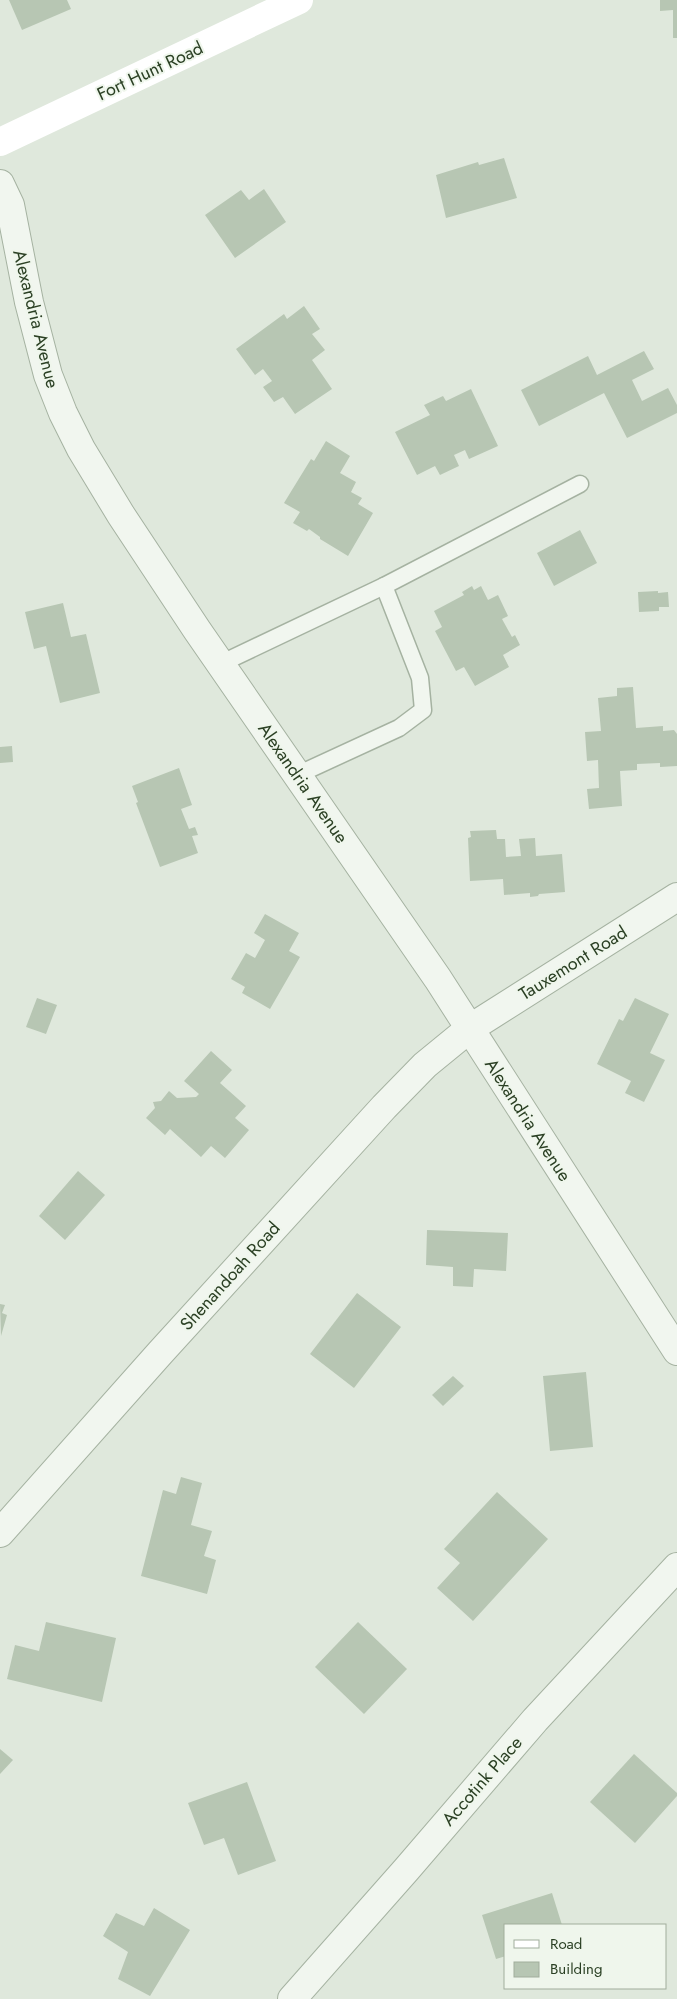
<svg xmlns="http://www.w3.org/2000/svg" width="677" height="1999" font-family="Jost,sans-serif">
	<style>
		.building { fill: #b7c6b3 }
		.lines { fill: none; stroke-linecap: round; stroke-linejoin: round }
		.service-casing { stroke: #a5b2a1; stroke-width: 19 }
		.minor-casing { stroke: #a5b2a1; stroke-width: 30 }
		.tertiary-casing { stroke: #a5b2a1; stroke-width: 30 }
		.service { stroke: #f1f6ef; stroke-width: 16 }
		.minor { stroke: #f1f6ef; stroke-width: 28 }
		.tertiary { stroke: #f1f6ef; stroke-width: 28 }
		.secondary { stroke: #fff; stroke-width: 28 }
		.labels { text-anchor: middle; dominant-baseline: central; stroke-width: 4; stroke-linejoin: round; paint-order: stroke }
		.street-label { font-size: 18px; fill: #2b4024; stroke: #eff6ec }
	</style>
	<rect width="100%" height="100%" fill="#dfe8dc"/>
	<g class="building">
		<path d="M9 0H67L71 9 22 30Z"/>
		<path d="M660 0H677V38H673V10L660 11Z"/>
		<path d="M504 158 517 198 446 218 436 175 478 162 479 165Z"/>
		<path d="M264 189 286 222 235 258 205 215 241 190 249 200Z"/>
		<path d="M304 306 320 329 312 334 325 350 312 360 332 389 295 414 283 397 274 402 263 387 272 381 263 369 255 375 236 349 284 314 287 319Z"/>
		<path d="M644 351 654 369 632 380 642 401 668 388 677 405V413L627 438 604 393 539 426 521 390 588 356 597 375Z"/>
		<path d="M471 389 498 446 469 459 465 450 454 455 459 466 440 475 435 466 417 475 395 432 430 415 424 405 443 396 446 401Z"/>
		<path d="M326 441 350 456 340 473 356 482 351 492 362 498 358 504 373 513 348 556 320 539V537L309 529 307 531 293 523 300 512 284 503 311 459 314 461Z"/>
		<path d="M580 530 597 563 554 586 537 553Z"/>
		<path d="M472 586 474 590 481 586 488 600 498 595 508 616 502 619 512 637 515 635 520 645 503 655 509 667 475 686 464 667 456 671 435 631 442 627 434 611 464 595 462 592Z"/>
		<path d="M658 591V593L668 592 669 607H659V611L639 612 638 592Z"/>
		<path d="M63 603 71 637 86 634 100 693 60 703 46 646 34 649 25 612Z"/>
		<path d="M633 687 636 728 663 726V731L674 730 677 734V766L660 767V763L637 764V770L620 771 622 806 589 809 587 789 599 788 598 760 587 761 585 732 601 731 598 698 617 696V688Z"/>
		<path d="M12 746 13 762 0 763V747Z"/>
		<path d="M179 768 192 805 181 809 189 829 195 827 198 835 192 836 198 853 160 867 136 803 138 802 132 786Z"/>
		<path d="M496 830 497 839H505L506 857 521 856 519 839 535 838 536 856 562 854 565 892 539 894 538 896 530 897V893L504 895 503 879 470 881 468 838 471 837 470 831Z"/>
		<path d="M265 914 299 933 289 951 300 957 270 1009 242 993 245 987 231 979 246 953 255 958 265 940 254 933Z"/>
		<path d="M37 998 57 1005 46 1034 26 1027Z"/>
		<path d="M635 998 669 1014 650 1053 665 1060 644 1102 625 1093 631 1081 597 1064 619 1019 623 1021Z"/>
		<path d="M211 1051 232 1070 220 1083 246 1106 235 1118 249 1130 225 1158 211 1146 201 1157 170 1129 165 1135 146 1118 155 1108 153 1102 161 1101 169 1091 177 1098 196 1097 199 1094 184 1081Z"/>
		<path d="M78 1171 105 1195 65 1240 39 1216Z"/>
		<path d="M427 1230 508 1233 506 1271 474 1269 473 1287 453 1286V1267L426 1265Z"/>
		<path d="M357 1293 401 1327 354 1388 310 1354Z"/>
		<path d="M0 1304 5 1305 2 1313 7 1315 1 1336Z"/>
		<path d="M586 1372 593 1447 550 1451 543 1376Z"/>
		<path d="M453 1376 464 1386 443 1406 432 1395Z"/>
		<path d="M181 1477 202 1483 191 1525 212 1531 204 1556 216 1560 207 1594 141 1576 163 1490 176 1494Z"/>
		<path d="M497 1492 548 1539 473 1621 437 1588 460 1563 444 1549Z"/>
		<path d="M46 1622 116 1638 102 1702 7 1679 15 1645 39 1651Z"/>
		<path d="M358 1622 407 1669 364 1714 315 1667Z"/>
		<path d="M0 1749 13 1760 0 1774Z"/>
		<path d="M634 1754 677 1793V1796L635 1843 590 1802Z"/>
		<path d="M247 1782 276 1861 238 1875 224 1838 204 1845 188 1803Z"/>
		<path d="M552 1893 562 1925H506V1956L496 1959 482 1915Z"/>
		<path d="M154 1908 190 1930 150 1996 118 1979 128 1952 103 1936 116 1913 144 1926Z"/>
	</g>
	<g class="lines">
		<g class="service-casing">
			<g id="service">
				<path d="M220 664 384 586"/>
				<path d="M297 775 399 728 423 710 420 678 384 586 580 484"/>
			</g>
		</g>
		<g class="minor-casing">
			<g id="minor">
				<path d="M0 1533 160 1353 384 1107 425 1065 469 1029 677 897"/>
				<path d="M292 1999 406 1870 535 1720 677 1567"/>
			</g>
		</g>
		<g class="tertiary-casing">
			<path id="tertiary" d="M0 184 10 205 29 302 48 375 63 413 81 449 121 515 197 630 438 979 677 1351"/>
		</g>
		<use href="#service" class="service"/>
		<use href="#minor" class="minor"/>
		<use href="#tertiary" class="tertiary"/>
		<path class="secondary" d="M0 142 299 0"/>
	</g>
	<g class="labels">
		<g class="street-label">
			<text transform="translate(150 71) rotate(-25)">Fort Hunt Road</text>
			<text transform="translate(36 319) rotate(76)">Alexandria Avenue</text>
			<text transform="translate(303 783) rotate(55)">Alexandria Avenue</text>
			<text transform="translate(573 963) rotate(-32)">Tauxemont Road</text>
			<text transform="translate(528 1120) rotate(57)">Alexandria Avenue</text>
			<text transform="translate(230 1276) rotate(-48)">Shenandoah Road</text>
			<text transform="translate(482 1781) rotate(-49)">Accotink Place</text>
		</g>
	</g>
	<rect x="504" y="1924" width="162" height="65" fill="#eff6ec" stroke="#a1ad9c"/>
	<rect x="514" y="1940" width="25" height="8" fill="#ffffff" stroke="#a1ad9c"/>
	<text x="550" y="1949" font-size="15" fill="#2b4024">Road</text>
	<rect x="514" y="1962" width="25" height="15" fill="#b7c6b3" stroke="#a1ad9c"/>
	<text x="550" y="1974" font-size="15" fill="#2b4024">Building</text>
</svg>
